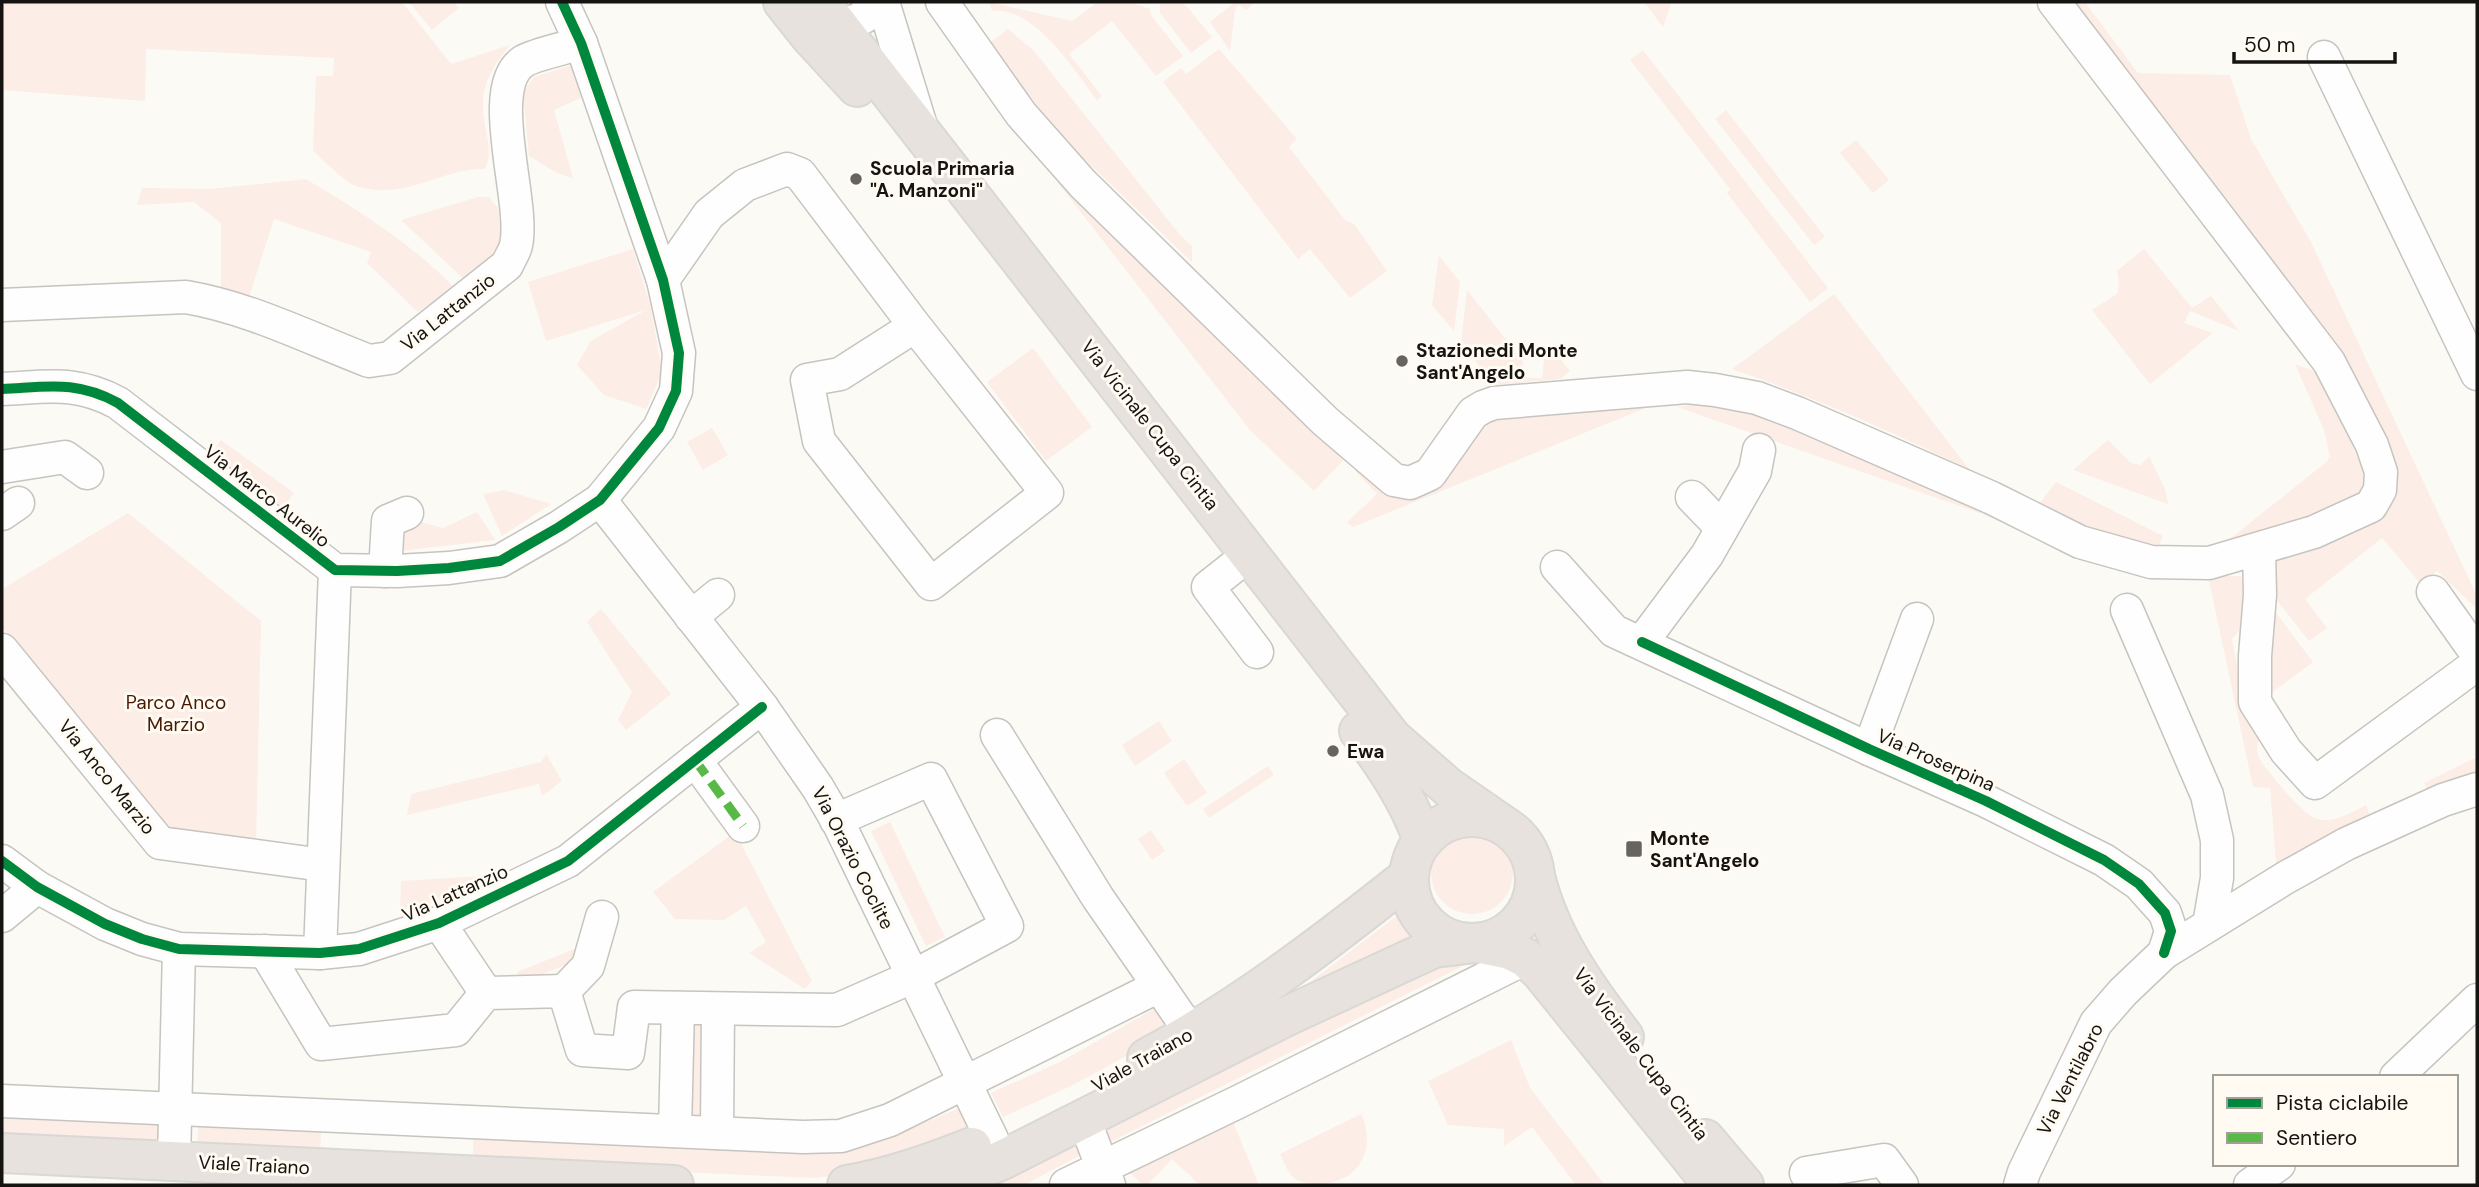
<svg xmlns="http://www.w3.org/2000/svg" width="2479" height="1187" font-family="'DM Sans',sans-serif">
	<style>
		.green { fill: #fcede6 }
		.lines { fill: none; stroke-linecap: round; stroke-linejoin: round }
		.minor-casing { stroke: #c6c4bf; stroke-width: 35 }
		.major-casing { stroke: #d9d8d5; stroke-width: 42 }
		.minor { stroke: #fffefe; stroke-width: 32 }
		.major { stroke: #e7e2dd; stroke-width: 38 }
		.quiet { stroke: #58b947; stroke-width: 9; stroke-dasharray: 18 9; stroke-linecap: butt }
		.cycleway-casing { stroke: #fffbf2; stroke-width: 15 }
		.cycleway { stroke: #00873e; stroke-width: 10 }
		.poi-dot { fill: #666460; stroke: #fffbf2; stroke-width: 2.5 }
		.labels { text-anchor: middle; dominant-baseline: central; stroke-width: 6; stroke-linejoin: round; paint-order: stroke }
		.poi-label { font-size: 19px; font-weight: bold; fill: #161410; stroke: #fffbf2; text-anchor: start }
		.street-label { font-size: 19px; fill: #161410; stroke: #fffbf2 }
		.park-label { font-size: 19px; fill: #481902; stroke: #fffbf2 }
	</style>
	<rect width="100%" height="100%" fill="#fcfaf5"/>
	<g class="green">
		<path d="M2 2H402L451 64 510 45C496 63 483 80 483 104 482 126 495 149 485 169 440 168 405 202 356 186 344 182 324 160 313 151L316 76H333L334 58 146 49 145 101 2 90Z"/>
		<path d="M409 2H453L459 8 432 30Z"/>
		<path d="M989 2 1072 21 1098 2H1129L1150 9 1151 15 1183 56 1156 76 1112 21 1069 54 1102 96 1097 100C1074 70 1035 6 992 11Z"/>
		<path d="M1160 2H1183L1212 37 1191 53 1160 13Z"/>
		<path d="M1235 2H1251L1253 4 1246 10 1238 5 1235 10 1230 51 1210 22Z"/>
		<path d="M1644 2H1672L1663 27Z"/>
		<path d="M2069 2H2085L2138 73 2230 75 2251 139 2311 242 2477 596V609L2437 571 2420 583 2382 538 2305 599 2327 628 2309 641 2275 598V561L2331 538 2395 470Z"/>
		<path d="M1008 29 1034 51 1180 235 1192 246V262L1078 153 1004 67 991 42Z"/>
		<path d="M1219 49 1297 139 1289 147 1345 220 1354 224 1387 271 1350 298 1310 249 1298 259 1163 82 1181 68 1186 74Z"/>
		<path d="M1643 50 1828 288 1810 302 1727 193 1730 189 1630 60Z"/>
		<path d="M572 65 583 97 554 110 573 178 557 173 529 156 523 92 534 77Z"/>
		<path d="M1726 110 1825 237 1814 245 1715 119Z"/>
		<path d="M1856 140 1889 180 1873 193 1840 153Z"/>
		<path d="M1031 148 1350 453 1314 491 1250 430Z"/>
		<path d="M306 179C360 211 410 243 454 287L418 312 367 263 371 252 274 219 249 297 221 287V223L194 202 137 205 142 188 211 189Z"/>
		<path d="M478 197H489L498 208 502 241 483 268 465 280 401 220Z"/>
		<path d="M633 249 651 308 661 366 662 372 646 409 604 395 577 365 591 341 646 310 546 341 528 282Z"/>
		<path d="M2144 249 2192 308 2211 296 2239 331 2190 311 2184 323 2213 333 2150 384 2092 310 2117 294 2119 283 2117 271Z"/>
		<path d="M1439 256 1460 282 1454 331 1432 305Z"/>
		<path d="M1467 290 1523 361 1521 378H1542L1544 359 1528 357 1523 349 1535 341 1545 354 1553 350 1570 371 1560 379 1494 385 1461 342Z"/>
		<path d="M1834 294 1969 469C1891 432 1814 397 1732 369Z"/>
		<path d="M1033 348 1092 427 1046 461 987 382Z"/>
		<path d="M2295 364 2320 373 2364 471C2368 482 2365 487 2357 496L2279 529 2226 542 2324 464 2330 457 2324 430Z"/>
		<path d="M1730 399 1789 417 1991 517 1677 407Z"/>
		<path d="M1658 403 1353 527 1347 522 1377 494 1355 471 1363 465 1399 492 1469 417Z"/>
		<path d="M712 428 728 455 703 470 687 442Z"/>
		<path d="M221 440 294 493 281 511 208 459Z"/>
		<path d="M2108 440 2131 463 2141 465 2149 456 2165 489 2168 504 2073 470Z"/>
		<path d="M2056 482 2163 536 2158 548 2091 530 2039 504Z"/>
		<path d="M504 490 551 504 502 536 483 494Z"/>
		<path d="M477 512 495 540 400 551 403 527 413 520 443 528Z"/>
		<path d="M128 513 261 621 256 845 176 837 91 740 2 627V589Z"/>
		<path d="M2208 576H2241L2254 614 2232 639 2246 708 2260 737C2257 744 2256 751 2259 758 2267 771 2301 813 2315 818 2332 825 2351 813 2366 805L2373 823 2277 874 2270 788 2253 787Z"/>
		<path d="M2267 601 2313 662 2263 699Z"/>
		<path d="M601 609 671 694 626 730 618 720 632 692 587 622Z"/>
		<path d="M1159 721 1172 741 1135 766 1122 745Z"/>
		<path d="M546 754 562 781 542 796 539 784 407 815 411 794 541 762Z"/>
		<path d="M2477 757V778L2430 795 2424 783Z"/>
		<path d="M1184 759 1207 793 1187 806 1164 773Z"/>
		<path d="M1268 766 1274 775 1209 818 1203 809Z"/>
		<path d="M890 822 945 937 926 946 871 831Z"/>
		<path d="M1151 830 1165 851 1152 860 1138 839Z"/>
		<circle cx="1472" cy="873" r="41"/>
		<path d="M735 832 812 981 805 989 749 953 766 942 746 906 724 920 675 919 653 892Z"/>
		<path d="M500 875 400 915 401 881Z"/>
		<path d="M1402 912 1417 935 1310 982Z"/>
		<path d="M577 948 582 958 521 983 517 972Z"/>
		<path d="M1456 954 1461 967 1110 1142 1102 1124Z"/>
		<path d="M1163 1004 1178 1028 1071 1086 1003 1117 991 1093 1060 1062Z"/>
		<path d="M684 1018H711L709 1123 682 1122Z"/>
		<path d="M1511 1040 1530 1088 1605 1185H1576L1532 1127 1504 1146V1129L1448 1125 1428 1081Z"/>
		<path d="M960 1108 969 1131 857 1172 816 1178 473 1163V1139L812 1151 892 1136Z"/>
		<path d="M1361 1114C1377 1148 1360 1182 1320 1184 1312 1185 1301 1183 1294 1178 1288 1173 1284 1162 1280 1154Z"/>
		<path d="M2 1115 162 1123V1144L2 1136Z"/>
		<path d="M1233 1122 1259 1185H1200L1172 1159 1147 1185H1143L1128 1171Z"/>
		<path d="M198 1125 321 1131 320 1154 197 1148Z"/>
		<path d="M1077 1136 1086 1152 1024 1185H977Z"/>
	</g>
	<g class="lines">
		<g class="minor-casing">
			<g id="minor">
				<path d="M883 2 921 126"/>
				<path d="M942 2 1021 114 1083 184 1325 421 1394 480 1410 483 1430 474 1473 413 1483 407 1494 403 1687 387 1715 390 1757 398 1797 413 1992 498 2080 542 2151 562 2209 563 2314 532 2371 506 2380 490 2381 472 2372 445 2329 362 2054 2"/>
				<path d="M852 22 864 17 871 2"/>
				<path d="M2324 57 2477 374"/>
				<path d="M663 280 709 214 745 185 787 169 800 174 915 326 1047 493 931 584 819 441 807 380 840 374 915 326"/>
				<path d="M2 305 186 297C250 308 309 338 369 361L390 358 507 265C510 258 515 251 516 245 526 203 483 86 524 61 536 54 567 48 581 43"/>
				<path d="M2 389C47 387 76 380 118 403L335 570 397 571 449 568 500 561 559 527 600 500 659 428 676 391 679 353 663 280 581 43 562 2"/>
				<path d="M2 467 65 457 87 473"/>
				<path d="M1692 497 1722 528"/>
				<path d="M600 500 762 707 818 788 839 824 992 1139"/>
				<path d="M2 514 18 503"/>
				<path d="M2259 549 2260 595 2255 656V702L2286 751 2315 783 2477 664"/>
				<path d="M1557 567 1614 631 1869 749 1986 801 2104 860 2139 884 2165 913 2171 931 2164 953"/>
				<path d="M1232 568 1208 587 1257 652"/>
				<path d="M385 571 388 521 407 513"/>
				<path d="M2433 592 2477 654"/>
				<path d="M2127 610 2207 795 2217 840V878L2209 925"/>
				<path d="M691 617 718 595"/>
				<path d="M1642 642 1707 555 1755 471 1759 450"/>
				<path d="M2 650 160 843 323 865"/>
				<path d="M997 735 1098 898 1159 986"/>
				<path d="M1869 749 1917 619"/>
				<path d="M695 760 743 826"/>
				<path d="M2 861 37 887 105 924 142 939 179 949 320 953 359 949 439 923 568 861 762 707"/>
				<path d="M2 916 37 887"/>
				<path d="M439 923 486 993"/>
				<path d="M265 951 321 1044 456 1030 486 993 564 991 582 1050 628 1053 634 1007 837 1010 912 977 1007 926 931 779 836 820"/>
				<path d="M320 953 335 570"/>
				<path d="M564 991 588 966 602 917"/>
				<path d="M2396 1077 2477 1000"/>
				<path d="M2 1101 803 1137 841 1136 890 1120 1159 986 1192 1034"/>
				<path d="M1084 1119 1109 1185"/>
				<path d="M675 1131 678 1008"/>
				<path d="M717 1133 718 1009"/>
				<path d="M174 1161 179 949"/>
				<path d="M1806 1173 1884 1160 1902 1185"/>
				<path d="M1066 1185 1238 1102 1526 958"/>
				<path d="M2020 1185 2024 1172 2096 1023 2123 992 2164 953 2285 878 2346 844 2443 800 2477 789"/>
				<path d="M2250 1185 2279 1164"/>
			</g>
		</g>
		<g class="major-casing">
			<g id="major">
				<path d="M783 2 810 36 857 87"/>
				<path d="M820 2 1392 738 1448 787 1503 825"/>
				<path d="M1359 731C1386 765 1408 799 1423 840"/>
				<circle cx="1472" cy="880" r="63"/>
				<path d="M1535 876C1550 937 1586 988 1624 1037"/>
				<path d="M1147 1058C1240 1008 1325 943 1408 877"/>
				<path d="M1705 1139 1744 1185"/>
				<path d="M2 1153 674 1185"/>
				<path d="M847 1185C890 1178 931 1163 972 1147"/>
				<path d="M942 1185 1002 1160 1287 1016 1434 948 1476 943 1510 950 1526 958 1541 972 1713 1185"/>
			</g>
		</g>
		<use href="#minor" class="minor"/>
		<use href="#major" class="major"/>
		<path class="quiet" d="M695 760 743 826"/>
		<g class="cycleway-casing">
			<g id="cycleway">
				<path d="M2 389C47 387 76 380 118 403L335 570 397 571 449 568 500 561 559 527 600 500 659 428 676 391 679 353 663 280 581 43 562 2"/>
				<path d="M1642 642 1869 749 1986 801 2104 860 2139 884 2165 913 2171 931 2164 953"/>
				<path d="M2 861 37 887 105 924 142 939 179 949 320 953 359 949 439 923 568 861 762 707"/>
			</g>
		</g>
		<use href="#cycleway" class="cycleway"/>
	</g>
	<g class="poi-dot">
		<circle cx="856" cy="179" r="7"/>
		<circle cx="1402" cy="361" r="7"/>
		<circle cx="1333" cy="751" r="7"/>
		<rect x="1625" y="840" width="18" height="18" rx="3.5"/>
	</g>
	<g class="labels">
		<g class="poi-label">
			<text x="870" y="168">Scuola Primaria<tspan x="870" dy="22">"A. Manzoni"</tspan></text>
			<text x="1416" y="350">Stazionedi Monte<tspan x="1416" dy="22">Sant'Angelo</tspan></text>
			<text x="1347" y="751">Ewa</text>
			<text x="1650" y="838">Monte<tspan x="1650" dy="22">Sant'Angelo</tspan></text>
		</g>
		<g class="street-label">
			<text transform="translate(448 312) rotate(-38)">Via Lattanzio</text>
			<text transform="translate(1150 425) rotate(52)">Via Vicinale Cupa Cintia</text>
			<text transform="translate(267 496) rotate(38)">Via Marco Aurelio</text>
			<text transform="translate(1936 760) rotate(24)">Via Proserpina</text>
			<text transform="translate(107 777) rotate(51)">Via Anco Marzio</text>
			<text transform="translate(853 858) rotate(63)">Via Orazio Coclite</text>
			<text transform="translate(455 893) rotate(-24)">Via Lattanzio</text>
			<text transform="translate(1641 1054) rotate(53)">Via Vicinale Cupa Cintia</text>
			<text transform="translate(1142 1060) rotate(-29)">Viale Traiano</text>
			<text transform="translate(2070 1079) rotate(-63)">Via Ventilabro</text>
			<text transform="translate(254 1165) rotate(3)">Viale Traiano</text>
		</g>
		<g class="park-label">
			<text x="176" y="702">Parco Anco<tspan x="176" dy="22">Marzio</tspan></text>
		</g>
	</g>
	<rect width="2479" height="1187" fill="none" stroke="#161410" stroke-width="7"/>
	<rect x="2213" y="1075" width="245" height="91" fill="#fffbf2" stroke="#a29f98" stroke-width="2"/>
	<rect x="2227" y="1098" width="35" height="10" fill="#00873e" stroke="#a29f98" stroke-width="2"/>
	<text x="2276" y="1110" font-size="21" fill="#161410">Pista ciclabile</text>
	<rect x="2227" y="1133" width="35" height="10" fill="#58b947" stroke="#a29f98" stroke-width="2"/>
	<text x="2276" y="1145" font-size="21" fill="#161410">Sentiero</text>
	<path d="M2234 52v10h161v-10" fill="none" stroke="#161410" stroke-width="3.5"/>
	<text x="2244" y="52" font-size="21" fill="#161410" stroke="#fffbf2" stroke-width="5" paint-order="stroke">50 m</text>
</svg>
